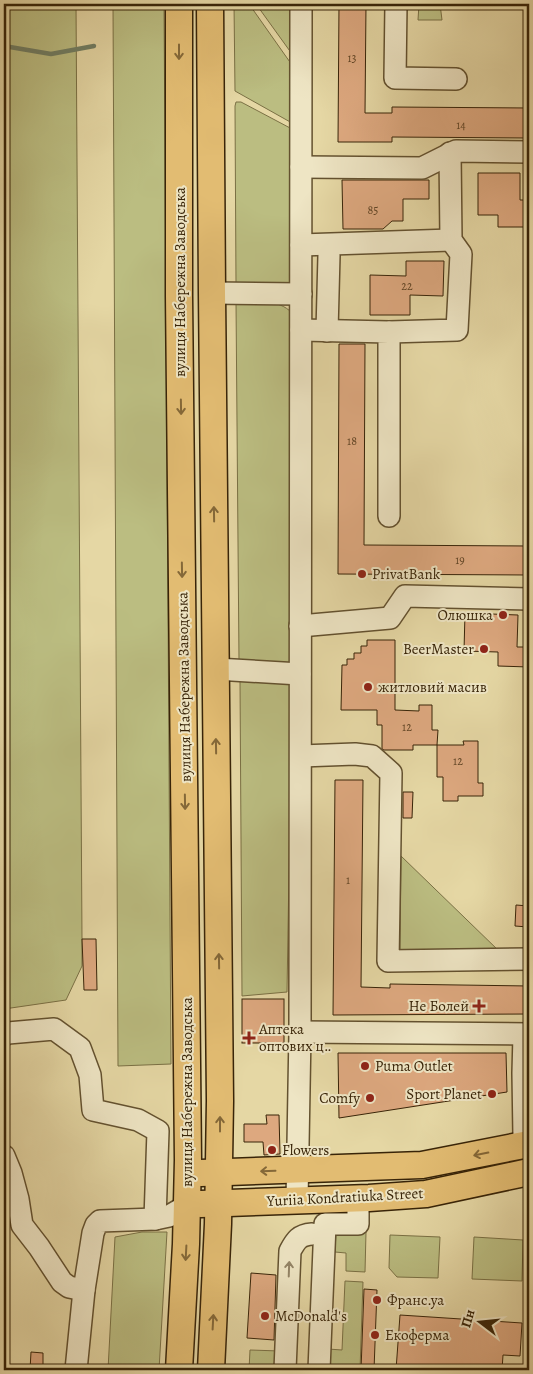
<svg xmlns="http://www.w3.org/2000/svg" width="533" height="1374" font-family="Alegreya,serif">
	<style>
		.green { fill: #bbbd81; stroke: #7a7044 }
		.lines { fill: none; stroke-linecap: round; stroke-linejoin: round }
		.stream { stroke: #707e64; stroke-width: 4.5 }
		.building { fill: #dda87f; stroke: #382408 }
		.minor-casing { stroke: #63512f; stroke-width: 24 }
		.major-casing { stroke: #382408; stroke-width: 29 }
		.minor { stroke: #eee5c4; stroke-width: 21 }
		.major { stroke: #e2bc72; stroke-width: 26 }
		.oneway { stroke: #846838 }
		.oneway2 { stroke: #938466 }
		.poi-dot { fill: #8f2418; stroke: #eee5c4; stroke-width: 2 }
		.labels { text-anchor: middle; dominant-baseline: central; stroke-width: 4; stroke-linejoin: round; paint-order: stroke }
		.number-label { font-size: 12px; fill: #614526 }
		.street-label { font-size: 15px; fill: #382408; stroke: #eee5c4 }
		.poi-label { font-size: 15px; fill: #382408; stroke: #eee5c4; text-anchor: start }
	</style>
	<rect width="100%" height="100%" fill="#e5d7a4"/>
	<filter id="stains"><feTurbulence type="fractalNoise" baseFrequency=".004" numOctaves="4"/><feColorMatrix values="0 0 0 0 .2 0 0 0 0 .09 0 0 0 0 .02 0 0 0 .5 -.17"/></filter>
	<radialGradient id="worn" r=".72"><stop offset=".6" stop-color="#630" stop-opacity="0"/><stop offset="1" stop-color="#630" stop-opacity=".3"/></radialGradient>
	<g class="green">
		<path d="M4 4H76L82 939V966L66 1000 4 1009Z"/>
		<path d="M113 4H164L171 1064 118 1066Z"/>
		<path d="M234 4H249L292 65V123L235 91Z"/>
		<path d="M256 4H292V54Z"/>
		<path d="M419 4H440L442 20H418Z"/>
		<path d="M236 102H241L292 129V279L288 284H236L235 106Z"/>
		<path d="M236 302C255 302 278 298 292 313V661L289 663 239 661Z"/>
		<path d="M240 680 286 683 290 685 292 689 287 992 242 996Z"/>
		<path d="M401 856 499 951 400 955Z"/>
		<path d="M336 1231 366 1232 365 1272 346 1271V1253L335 1252Z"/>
		<path d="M142 1232H167L159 1370H108L115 1237Z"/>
		<path d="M390 1235 440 1237 438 1278 397 1277 389 1268Z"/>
		<path d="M474 1237 523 1240 522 1281 472 1279Z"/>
		<path d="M345 1281 363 1282 360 1370H328V1349L342 1350Z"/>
		<path d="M250 1350 280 1351V1370H249Z"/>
	</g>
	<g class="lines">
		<path class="stream" d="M4 46 51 54 94 46"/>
	</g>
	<g class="building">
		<path d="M339 4H366L365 113H392V107L529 108V138L392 137V142H338Z"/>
		<path d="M478 173H520V200H529V227H498V215H478Z"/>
		<path d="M342 180H429V199H403V221H392L383 229H343Z"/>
		<path d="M406 261H444L443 296 410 295V315H370V275L406 276Z"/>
		<path d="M339 344H365L364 545 529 546V575L338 574Z"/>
		<path d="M465 613 518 615 517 647H529V667L498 666V652L464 651Z"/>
		<path d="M367 640H395V710L419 711V705H432V730H438L437 745H413V750H384L382 749V725H377V710H341L342 665H347V659H354V653H361V646H367Z"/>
		<path d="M463 741H478V783H483V796H458V801H443V777H437V745H464Z"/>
		<path d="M335 780H363L361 987 390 988V984L529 986V1014L333 1015Z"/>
		<path d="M403 792H413L412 818H403Z"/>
		<path d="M516 905 529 906 528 927 515 926Z"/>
		<path d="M82 939H96L97 990H84Z"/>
		<rect x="242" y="999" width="42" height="44"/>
		<path d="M338 1053H506L507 1092 339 1118Z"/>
		<path d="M266 1115H279L280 1154 264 1155 263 1142H244V1124H267Z"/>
		<path d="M251 1273 276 1275 274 1340 247 1338Z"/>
		<path d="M364 1289 377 1290 374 1370H361Z"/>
		<path d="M400 1315 522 1323 520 1356 503 1355 502 1370H396Z"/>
		<path d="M31 1352 43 1353V1370H30Z"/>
	</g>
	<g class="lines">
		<g class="minor-casing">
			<g id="minor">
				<path d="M396 4 395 78 456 79"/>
				<path d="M301 167 422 168 456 151 529 152"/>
				<path d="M301 245 451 240"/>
				<path d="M212 293 301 294"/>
				<path d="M301 330 389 332V516"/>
				<path d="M327 331 329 255"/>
				<path d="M389 332 457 330 461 254 451 240 450 153"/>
				<path d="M300 626 390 618 405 596 529 599"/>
				<path d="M216 669 300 674"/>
				<path d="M301 756 355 754 372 756 391 773 388 961 529 959"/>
				<path d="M300 1032 529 1034"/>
				<path d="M4 1035 8 1033 54 1029 80 1048 90 1075 93 1110 138 1120 158 1131 155 1219"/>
				<path d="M524 1035 523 1073 524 1137 525 1145"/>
				<path d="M4 1156 11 1173 18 1199 22 1225 39 1247 62 1282 69 1287 84 1290"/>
				<path d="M297 1201 300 1032 301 4"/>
				<path d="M76 1370 84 1290 93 1233 96 1225 100 1221 155 1219 169 1216 188 1205"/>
				<path d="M285 1370 290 1251C296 1240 299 1235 312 1234"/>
				<path d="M319 1370 325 1224H358V1199"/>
			</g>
		</g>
		<g class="major-casing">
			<g id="major">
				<path d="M210 4 212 293 220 1101 218 1224 211 1370"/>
				<path d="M201 1173 422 1165 529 1144"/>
				<path d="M201 1204 369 1198 426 1194 529 1172"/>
				<path d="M179 1370 186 1244 188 1160 179 296V4"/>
			</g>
		</g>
		<use href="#minor" class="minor"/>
		<use href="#major" class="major"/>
	</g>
	<defs><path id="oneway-shaft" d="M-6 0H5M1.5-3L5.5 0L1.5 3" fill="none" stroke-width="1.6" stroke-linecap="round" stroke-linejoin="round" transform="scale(1.25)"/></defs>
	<g class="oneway">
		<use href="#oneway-shaft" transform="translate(179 52) rotate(90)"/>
		<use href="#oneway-shaft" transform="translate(181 407) rotate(89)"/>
		<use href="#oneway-shaft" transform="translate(214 514) rotate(-91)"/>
		<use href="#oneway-shaft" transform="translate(182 570) rotate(89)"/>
		<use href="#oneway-shaft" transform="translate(216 746) rotate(-91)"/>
		<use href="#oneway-shaft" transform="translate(185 802) rotate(89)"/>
		<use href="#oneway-shaft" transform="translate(219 961) rotate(-91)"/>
		<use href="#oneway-shaft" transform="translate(220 1124) rotate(-90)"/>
		<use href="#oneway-shaft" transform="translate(481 1154) rotate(169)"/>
		<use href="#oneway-shaft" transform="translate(268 1171) rotate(178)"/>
		<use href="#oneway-shaft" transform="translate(186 1253) rotate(93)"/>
		<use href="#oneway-shaft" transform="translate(213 1322) rotate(-87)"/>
	</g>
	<use class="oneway2" href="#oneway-shaft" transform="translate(289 1269) rotate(-88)"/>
	<g class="poi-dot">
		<circle cx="362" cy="574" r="5"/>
		<circle cx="503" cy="615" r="5"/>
		<circle cx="484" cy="649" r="5"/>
		<circle cx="368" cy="687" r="5"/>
		<path d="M476.5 998.5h5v5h5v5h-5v5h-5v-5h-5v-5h5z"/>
		<path d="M246.5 1030.5h5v5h5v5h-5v5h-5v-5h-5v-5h5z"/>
		<circle cx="365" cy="1066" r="5"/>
		<circle cx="492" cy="1094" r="5"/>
		<circle cx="370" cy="1098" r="5"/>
		<circle cx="272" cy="1150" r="5"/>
		<circle cx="377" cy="1300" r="5"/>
		<circle cx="265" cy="1316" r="5"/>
		<circle cx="375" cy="1335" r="5"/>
	</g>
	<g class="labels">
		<g class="number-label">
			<text x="352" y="58">13</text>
			<text x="461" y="125">14</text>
			<text x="373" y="210">85</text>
			<text x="407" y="286">22</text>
			<text x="352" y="441">18</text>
			<text x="460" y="560">19</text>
			<text x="407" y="727">12</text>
			<text x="458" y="761">12</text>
			<text x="348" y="880">1</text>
		</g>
		<g class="street-label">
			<text transform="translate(180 282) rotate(-90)">вулиця Набережна Заводська</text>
			<text transform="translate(184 687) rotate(-91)">вулиця Набережна Заводська</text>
			<text transform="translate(187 1092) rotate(-90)">вулиця Набережна Заводська</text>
			<text transform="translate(345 1197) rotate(-3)">Yuriia Kondratiuka Street</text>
		</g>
		<g class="poi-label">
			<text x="372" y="574">PrivatBank</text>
			<text x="493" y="615" text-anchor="end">Олюшка</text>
			<text x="474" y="649" text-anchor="end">BeerMaster</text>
			<text x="378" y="687">житловий масив</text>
			<text x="469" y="1006" text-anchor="end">Не Болей</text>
			<text x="259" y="1029">Аптека<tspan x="259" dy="17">оптових ц‥</tspan></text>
			<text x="375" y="1066">Puma Outlet</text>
			<text x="482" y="1094" text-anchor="end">Sport Planet</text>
			<text x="360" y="1098" text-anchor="end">Comfy</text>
			<text x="282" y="1150">Flowers</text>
			<text x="387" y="1300">Франс.уа</text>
			<text x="275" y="1316">McDonald's</text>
			<text x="385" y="1335">Екоферма</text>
		</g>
	</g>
	<rect width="533" height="1374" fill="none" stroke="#e5d7a4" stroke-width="20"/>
	<rect x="5" y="5" width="523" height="1364" fill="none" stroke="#382408" stroke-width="2.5"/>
	<rect x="10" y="10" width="513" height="1354" fill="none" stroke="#382408"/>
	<g transform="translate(480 1322) rotate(286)" stroke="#eee5c4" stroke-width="4" paint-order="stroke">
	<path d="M0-4L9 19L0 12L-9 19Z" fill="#382408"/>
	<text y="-8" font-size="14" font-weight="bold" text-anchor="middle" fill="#382408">Пн</text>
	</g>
	<rect width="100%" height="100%" filter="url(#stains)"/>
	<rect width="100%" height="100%" fill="url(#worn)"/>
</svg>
